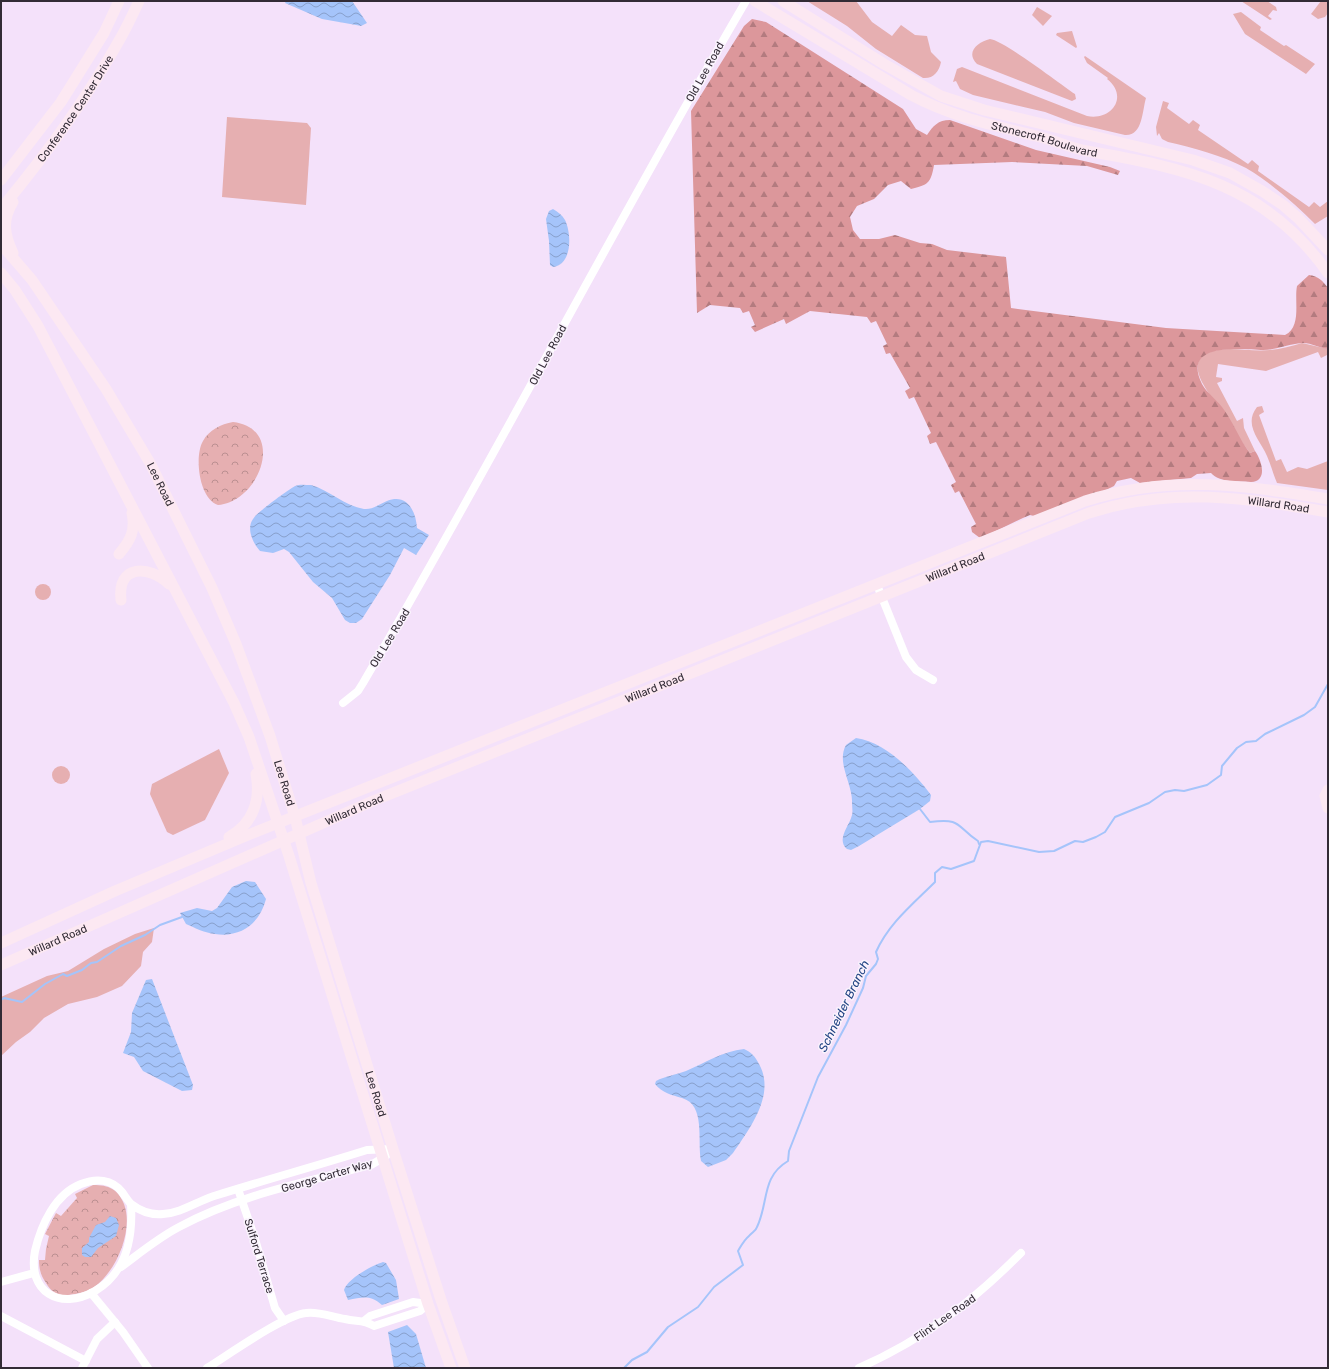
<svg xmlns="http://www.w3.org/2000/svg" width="1329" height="1369" font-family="Rubik,sans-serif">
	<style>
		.grass { fill: #e6afb1 }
		.forest { fill: url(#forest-firs) }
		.park { fill: url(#park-crowns) }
		.water { fill: url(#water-waves) }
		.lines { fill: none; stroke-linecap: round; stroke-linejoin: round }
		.stream { stroke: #a5c4fa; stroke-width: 2 }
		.street { stroke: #fff; stroke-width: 8 }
		.secondary { stroke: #fce8f2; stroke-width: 11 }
		.labels { text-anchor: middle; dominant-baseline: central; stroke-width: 3; stroke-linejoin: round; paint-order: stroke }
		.street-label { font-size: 11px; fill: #322b35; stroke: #faf3fd }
		.water-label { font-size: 12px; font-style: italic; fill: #204383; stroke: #faf3fd }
	</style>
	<defs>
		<pattern id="forest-firs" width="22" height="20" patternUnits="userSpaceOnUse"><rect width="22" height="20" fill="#dc979b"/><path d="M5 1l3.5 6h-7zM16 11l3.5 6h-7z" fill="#b37b7f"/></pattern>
		<pattern id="park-crowns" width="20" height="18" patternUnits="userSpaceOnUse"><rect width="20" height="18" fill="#e6afb1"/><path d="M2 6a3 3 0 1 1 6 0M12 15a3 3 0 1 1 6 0" fill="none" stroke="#bb8f91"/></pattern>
		<pattern id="water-waves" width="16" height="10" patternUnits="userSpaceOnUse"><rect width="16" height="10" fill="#a5c4fa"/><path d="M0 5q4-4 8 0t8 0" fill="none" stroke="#879fcb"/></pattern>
	</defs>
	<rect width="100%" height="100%" fill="#f4e1fa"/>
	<g class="grass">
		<path d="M807 1H856L872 22 892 36 901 25 915 35 927 36 931 52 941 62C939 72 933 79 923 78L876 49 847 26Z"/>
		<path d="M1241 1H1267L1276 7 1277 11 1273 10 1268 16 1272 19 1270 20Z"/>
		<path d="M1321 1H1328V13L1325 17 1318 19 1311 14Z"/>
		<path d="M1037 7 1052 16 1043 26 1032 15Z"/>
		<path d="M1241 12 1261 27 1260 30 1284 46 1286 45 1315 64 1306 74 1245 34 1233 14Z"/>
		<path d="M1072 31 1077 47 1076 48 1056 35 1057 33Z"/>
		<path d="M990 39C1003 40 1060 84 1075 94L1076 99 1072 101 977 64C965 52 978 42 990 39Z"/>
		<path d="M1085 56 1146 98C1142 111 1143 136 1125 135L1074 123 1045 112 973 95 960 89 956 81 953 82 957 69 962 67 1087 116C1112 121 1129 96 1107 79L1108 78 1087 63 1084 57Z"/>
		<path d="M1163 101 1169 103 1167 108 1189 124 1193 120 1200 125 1198 130 1248 164 1252 160 1259 166 1258 171 1309 207 1314 202 1320 207 1328 201V216L1315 224C1299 207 1266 179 1246 168 1221 155 1194 148 1168 142L1162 139 1159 133 1157 136 1156 127Z"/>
		<path d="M227 117 307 123 311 128 306 205 222 197Z"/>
		<path d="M1302 343 1328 349V359L1327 355 1321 358 1318 352 1266 371 1218 364 1216 377 1222 378V381L1217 383 1237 421 1243 418 1244 428 1255 451 1250 453C1240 440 1231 425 1221 410 1210 394 1176 357 1218 350 1235 347 1252 352 1270 350 1281 349 1292 346 1302 343Z"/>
		<path d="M1262 406 1264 412 1259 415 1276 461 1281 459 1287 472 1298 467 1307 469 1328 461V490L1277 483C1273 474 1271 465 1267 456 1260 440 1243 425 1257 407Z"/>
		<circle cx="43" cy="592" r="8"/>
		<path d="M219 749 229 773 205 820 173 835 167 832 150 794 152 784Z"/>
		<circle cx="61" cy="775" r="9"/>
		<path d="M154 928 152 942 143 952 141 966 122 986 97 997 68 1004 44 1018 30 1032 16 1042 1 1056V997L47 976 68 971 104 949 135 934Z"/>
	</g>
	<path class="forest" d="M752 19 766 22 903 109 916 129 927 135C933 126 938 120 950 120L1036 150 1110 167 1120 171 1118 175 1087 166 1012 162 934 165C931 183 928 185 911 189L901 181 888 185 874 199 857 206 850 217 853 230 860 239H879L895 235 920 243 932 244 947 250 1006 257 1011 308 1166 328 1285 335C1302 327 1294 301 1297 286L1309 275C1318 276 1323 281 1328 288V349C1320 348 1309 342 1302 343 1288 344 1276 350 1263 350 1240 349 1181 342 1202 384 1207 393 1215 398 1222 407 1233 421 1239 439 1250 453L1255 451C1262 461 1268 481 1251 482 1238 481 1220 483 1211 473L1197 474 1191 478 1140 483 1131 478 1117 481 1114 486 1106 490 1034 516 1030 515C1013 522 998 531 980 538L972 532 971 527 976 524 959 491 955 493 951 485 956 482 936 442 930 444 927 436 931 433 914 397 909 399 905 391 910 388 890 353 886 354 883 346 887 344 876 321 871 323 867 317 810 311 786 324 784 319 755 332 751 327 755 325 749 311 743 313 740 308 710 305 697 313 691 111 744 26Z"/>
	<g class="park">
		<path d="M233 422C286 428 261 501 218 505 199 499 194 456 203 441 209 430 221 424 233 422Z"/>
		<path d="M93 1185C109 1185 118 1189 124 1204 134 1230 116 1272 94 1287 87 1292 78 1294 68 1295 58 1296 51 1292 46 1283 41 1276 39 1269 39 1260H45L46 1249 49 1236 45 1234 56 1213 61 1216 77 1198 75 1194Z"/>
	</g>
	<g class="water">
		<path d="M286 1H352L367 23 361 26 356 25 322 19 285 3Z"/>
		<path d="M553 209C558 212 562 215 565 220 572 234 572 265 553 267L550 265 549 241 546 219 549 211Z"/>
		<path d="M311 485C329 490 345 506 364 509 373 510 379 504 387 501 407 493 416 511 417 528L429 535 416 555 404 548 390 575 362 619 356 623H350L345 620 332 598 313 582 289 552 284 549 273 553 260 551C253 543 246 529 253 519 256 513 288 490 295 486 300 484 305 485 311 485Z"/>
		<path d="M856 738C886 742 914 772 931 795L930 801 920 809 859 846 851 850 847 849C836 839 849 827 852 815 853 811 852 807 852 803 853 784 836 763 846 745Z"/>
		<path d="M246 881 255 882 266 899C260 923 241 938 215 934 205 933 195 928 186 924L180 913 197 908 212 911 217 908 232 887Z"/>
		<path d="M152 979 193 1085 192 1090 182 1091 143 1071 134 1057 123 1053 131 1032 132 1013 146 980Z"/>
		<path d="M744 1049C751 1052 755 1056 759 1064 776 1094 750 1128 733 1153L726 1160 708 1167 701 1161C697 1140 706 1105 682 1098 672 1095 662 1093 655 1084L656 1081C665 1076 676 1075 686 1071 705 1063 723 1051 744 1049Z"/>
		<path d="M110 1216 116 1218 119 1225 116 1236 98 1248 91 1257H85L82 1255V1248L89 1242V1238L96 1225 105 1222Z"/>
		<path d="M383 1262 386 1263 396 1280 399 1299 382 1305C369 1294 362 1298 348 1300L344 1290C347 1279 373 1265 383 1262Z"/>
		<path d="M407 1325 416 1334 426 1368H394L388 1332Z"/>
	</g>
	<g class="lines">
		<g class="stream">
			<path d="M920 809 930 822C963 818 955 826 978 841L979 844"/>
			<path d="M1 1000 4 998 22 1002 45 984 63 974 67 976 82 970 91 963 97 962 121 946 145 935 160 925 182 917"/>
			<path d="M624 1368 632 1360 647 1352 668 1327 698 1307 714 1287 743 1265 738 1251C741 1246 744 1240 749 1236 752 1232 756 1231 757 1227 769 1202 761 1177 788 1161L789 1151 818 1077 846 1025 863 988 866 976 876 964 878 959 876 952C889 923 913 904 935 882V873L942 867 951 869 974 861 981 842 988 841 1039 852 1054 851 1075 841 1083 842 1096 837 1105 832 1115 817 1149 803 1165 792 1175 790 1184 791 1207 785 1221 775 1222 766 1237 748 1246 742 1256 741 1265 734 1304 715 1315 707 1328 684"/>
		</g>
		<g class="street">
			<path d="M877 585 906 657 916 670 933 680"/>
			<path d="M343 703 358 691 363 683C495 458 614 226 746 1"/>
			<path d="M238 1189 255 1239 275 1308 284 1321"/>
			<path d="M131 1204C133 1238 127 1272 95 1291 60 1311 27 1292 35 1251 41 1225 55 1194 81 1184 96 1178 112 1179 122 1192 125 1196 128 1201 131 1204 140 1211 152 1215 163 1214 181 1213 196 1202 214 1196 265 1180 316 1166 367 1150L393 1149"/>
			<path d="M121 1267C140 1253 158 1238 179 1227 238 1195 307 1182 371 1165L386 1156"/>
			<path d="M1 1282 34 1273"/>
			<path d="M91 1293 123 1332 148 1368"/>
			<path d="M1 1316 86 1361"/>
			<path d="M365 1320 370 1316 413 1302 428 1304"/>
			<path d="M82 1368 97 1339 115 1322"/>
			<path d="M207 1368C228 1355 284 1315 306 1313 318 1311 332 1317 345 1319 357 1322 363 1319 374 1326L420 1311 428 1304"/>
			<path d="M859 1368C924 1339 971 1303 1021 1253"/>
		</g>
		<g class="secondary">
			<path id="s1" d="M755 1 911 95C952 117 996 126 1040 137 1056 141 1071 148 1087 151 1186 168 1266 185 1328 273"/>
			<path d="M783 1 884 64 941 96 984 110 1193 160 1230 173 1262 191 1283 205 1298 218 1328 250"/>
			<path d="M1 180 61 102 104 33 119 1"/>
			<path id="s2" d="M1 209C45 156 86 100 120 39 127 27 133 14 139 1"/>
			<path id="s3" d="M1 244 32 280 106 389 150 463 212 588 236 644 270 736 295 817 311 883 393 1149 441 1300 465 1368"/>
			<path d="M13 253C4 234 2 220 13 202"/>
			<path d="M1 273 15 290 38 326 234 703 249 737 289 856 428 1304 451 1368"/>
			<path d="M119 554C130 541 136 531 132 513"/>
			<path d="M121 600C117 564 149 565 169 584"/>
			<path d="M1328 790 1325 796 1328 808"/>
			<path d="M229 837C253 824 261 800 256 774"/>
			<path d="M1 943 115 891 248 835 1085 501C1170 474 1243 485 1328 499"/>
			<path id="s4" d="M1 965 373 801 1089 513C1172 486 1244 498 1328 512"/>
		</g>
	</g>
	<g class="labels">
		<g class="street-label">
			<text transform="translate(705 72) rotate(-61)">Old Lee Road</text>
			<text stroke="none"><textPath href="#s2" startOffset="125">Conference Center Drive</textPath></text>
			<text stroke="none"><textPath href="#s1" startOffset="323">Stonecroft Boulevard</textPath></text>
			<text transform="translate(548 355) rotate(-62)">Old Lee Road</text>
			<text stroke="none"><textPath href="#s3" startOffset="289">Lee Road</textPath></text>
			<text stroke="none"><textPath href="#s4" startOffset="1370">Willard Road</textPath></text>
			<text stroke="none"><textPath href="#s4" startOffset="1034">Willard Road</textPath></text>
			<text transform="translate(390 638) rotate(-59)">Old Lee Road</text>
			<text stroke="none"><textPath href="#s4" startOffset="710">Willard Road</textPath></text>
			<text stroke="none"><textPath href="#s3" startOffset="613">Lee Road</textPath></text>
			<text stroke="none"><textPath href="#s4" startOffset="386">Willard Road</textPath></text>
			<text stroke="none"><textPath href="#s4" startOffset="62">Willard Road</textPath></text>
			<text stroke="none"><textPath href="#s3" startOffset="937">Lee Road</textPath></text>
			<text transform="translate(327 1176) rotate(-16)">George Carter Way</text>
			<text transform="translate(259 1256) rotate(73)">Sulford Terrace</text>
			<text transform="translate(945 1318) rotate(-35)">Flint Lee Road</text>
		</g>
		<g class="water-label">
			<text transform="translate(844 1006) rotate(-64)">Schneider Branch</text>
		</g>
	</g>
	<rect width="1329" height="1369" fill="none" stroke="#322b35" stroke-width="4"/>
</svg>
